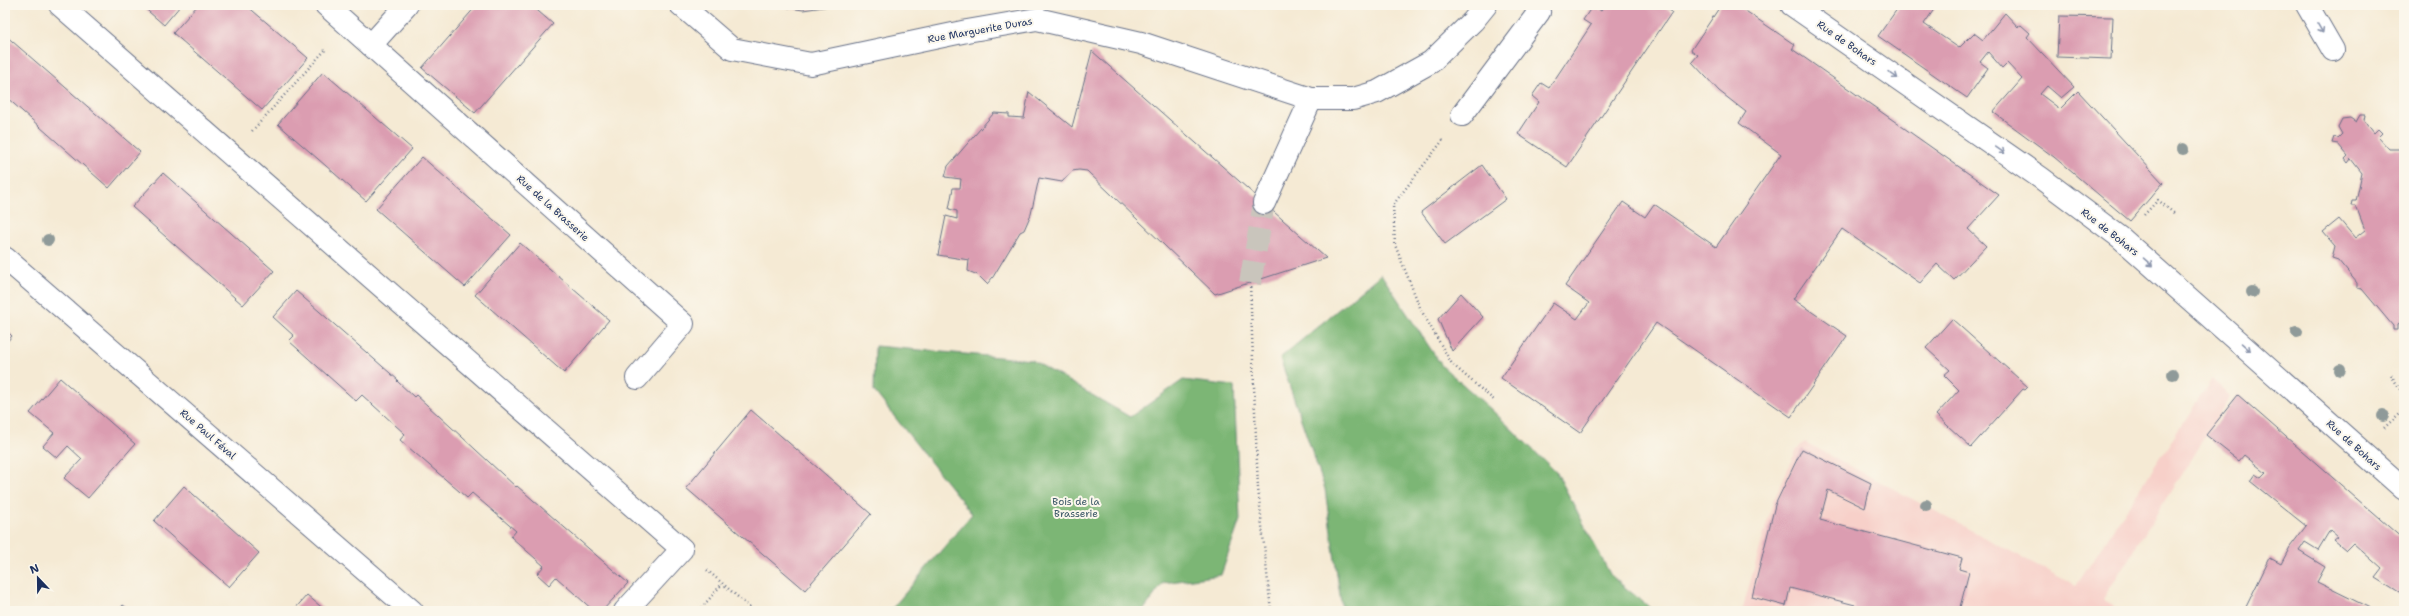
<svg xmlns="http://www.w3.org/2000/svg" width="2409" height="616" font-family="'Shantell Sans',sans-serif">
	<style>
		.built { fill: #f7d0c9 }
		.forest { fill: #7cb674; stroke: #4c7269 }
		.building { fill: #db9db1 }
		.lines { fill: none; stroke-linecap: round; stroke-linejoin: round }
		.minor-tunnel { stroke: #c9c5bc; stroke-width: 22; stroke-dasharray: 22 11; stroke-linecap: butt }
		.minor-casing { stroke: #677087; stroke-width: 24 }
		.major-casing { stroke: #677087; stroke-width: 24 }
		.path { stroke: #677087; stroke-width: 2.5; stroke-dasharray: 1 3; stroke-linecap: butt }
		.minor { stroke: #fff; stroke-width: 22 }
		.major { stroke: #fff; stroke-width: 22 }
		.tree { fill: #8f9a99 }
		.oneway { stroke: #8d97ae }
		.labels { text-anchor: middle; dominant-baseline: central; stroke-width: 4; stroke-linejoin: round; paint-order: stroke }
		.street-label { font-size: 10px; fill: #1b2f5e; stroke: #fbf7ec }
		.park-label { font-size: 10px; fill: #3b5868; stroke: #fbf7ec }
	</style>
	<rect width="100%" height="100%" fill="#fbf7ec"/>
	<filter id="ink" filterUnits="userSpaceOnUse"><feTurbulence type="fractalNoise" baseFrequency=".025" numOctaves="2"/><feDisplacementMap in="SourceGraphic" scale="8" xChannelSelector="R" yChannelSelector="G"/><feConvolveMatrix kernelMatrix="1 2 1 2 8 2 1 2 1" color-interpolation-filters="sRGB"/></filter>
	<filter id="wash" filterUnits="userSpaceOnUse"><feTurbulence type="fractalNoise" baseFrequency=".012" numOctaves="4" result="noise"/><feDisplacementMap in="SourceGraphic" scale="16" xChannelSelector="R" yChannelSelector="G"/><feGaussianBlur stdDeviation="0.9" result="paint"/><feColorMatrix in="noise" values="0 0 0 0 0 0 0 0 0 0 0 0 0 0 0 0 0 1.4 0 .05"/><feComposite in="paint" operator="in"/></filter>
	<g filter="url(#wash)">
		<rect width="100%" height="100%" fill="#f5ead4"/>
		<path class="built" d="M2212 379 2230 396 2103 600 2123 611H1742L1773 502 1797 449 1805 442 2076 586Z"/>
		<g class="forest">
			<path d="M1381 274 1442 366 1493 411 1557 473 1611 576 1654 611 1342 610 1325 489 1280 358Z"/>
			<path d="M875 346 1032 360 1130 417 1183 380 1234 386 1240 520 1221 575 1163 583 1143 611H890L972 514 874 391Z"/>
		</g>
		<g id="blocks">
			<g class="building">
				<path d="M141 5H181L164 25Z"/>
				<path d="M198 5H246L308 58 262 110 173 33Z"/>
				<path d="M477 5H531L553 24 475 113 422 68Z"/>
				<path d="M771 5H830V6L803 10Z"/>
				<path d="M1593 5 1601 11 1605 5H1662L1672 12 1567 167 1518 134 1539 102 1532 96 1541 83 1549 88 1591 25 1583 20Z"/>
				<path d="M1721 5H1737L1795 45 1792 49 1999 195 1968 229 1986 246 1954 280 1937 264 1920 283 1842 229 1793 299 1847 336 1791 417 1656 323 1580 433 1501 378 1553 303 1577 319 1589 303 1565 286 1623 202 1645 217 1654 204 1716 247 1781 154 1739 123 1746 112 1719 91 1692 62 1698 55 1691 50Z"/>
				<path d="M1900 5H1937L1924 24 1959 48 1974 33 1983 40 2005 13 2018 27 2021 25 2030 33 2027 37 2074 87 2061 98 2047 86 2040 94 2060 109 2078 91 2163 183 2130 221 2054 157 1993 112 2022 79 2007 63 2002 68 1988 52 1980 62 1988 68 1967 98 1878 36Z"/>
				<path d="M2059 16 2113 17 2111 59 2057 57Z"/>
				<path d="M5 35 140 152 109 188 5 96Z"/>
				<path d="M1092 51 1326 258 1215 294 1087 171 1079 170 1072 171 1062 182 1039 178 1031 214 1024 230 1020 232 993 277 987 284 978 275 968 271 969 260 938 255 946 216 957 219V211L949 209 953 188H960L961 179 945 177 948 166 994 113 1009 114V117L1024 118 1029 92 1072 127Z"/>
				<path d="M323 72 412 149 366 201 278 124Z"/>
				<path d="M2360 115H2365L2364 120 2374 133 2378 129 2382 133 2378 137 2389 149H2404V319L2397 325V330H2393V326L2362 289 2357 288V283L2338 260 2332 258 2335 246 2323 232 2339 219 2355 238 2365 230 2356 206H2351L2352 201H2356L2362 173 2351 159 2348 163 2345 159 2348 156 2338 144 2332 143 2334 137 2338 138 2342 134 2338 127 2342 119 2350 118 2356 122Z"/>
				<path d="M422 157 511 235 465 287 376 209Z"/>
				<path d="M1482 165 1506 199 1445 244 1421 212Z"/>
				<path d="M163 173 274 271 243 305 132 207Z"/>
				<path d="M520 243 609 320 564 373 475 295Z"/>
				<path d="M296 291 398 380 397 381 414 397 416 395 462 437 516 487 517 486 628 583 602 611H594L556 577 549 585 537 574 544 566 511 537 516 531 472 493 467 498 400 440 405 434 362 395 356 401 289 341 294 336 273 317Z"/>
				<path d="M1461 293 1483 317 1452 351 1438 319Z"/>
				<path d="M1952 319 2028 387 2025 390 2023 389 1971 447 1936 415 1959 390 1944 375 1950 370 1926 348Z"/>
				<path d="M5 329 12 336 5 344Z"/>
				<path d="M60 378 135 444 88 498 64 478 82 459 68 446 57 458 43 446 54 433 30 413Z"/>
				<path d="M2238 395 2404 540V596L2375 578 2382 569 2353 543 2346 550 2334 540 2338 537 2330 530 2318 550 2305 542 2299 551 2325 567 2317 582 2376 611H2244L2270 558 2281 564 2290 547 2306 526 2250 481 2255 474 2261 478 2266 473 2244 455 2239 461 2206 435Z"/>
				<path d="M751 410 871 514 805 590 686 488Z"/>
				<path d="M1802 449 1871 483 1865 508 1828 490 1820 520 1962 558 1959 569 1969 572 1959 611H1854L1855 605 1790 588 1786 606 1752 597 1775 505Z"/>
				<path d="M184 486 259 553 229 587 154 521Z"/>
				<path d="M307 595 326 611H293Z"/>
				<path d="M123 605 131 611H118Z"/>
			</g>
		</g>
	</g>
	<g filter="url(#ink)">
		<use href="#blocks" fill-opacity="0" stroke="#677087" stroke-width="1"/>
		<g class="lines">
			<path class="minor-tunnel" d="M1250 283 1264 203"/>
			<g class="minor-casing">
				<g id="minor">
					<path d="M60 5 682 549 625 611"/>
					<path d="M326 5 683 324 637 378"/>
					<path d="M681 5 732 49 811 64 967 31 1037 19 1141 43 1311 99H1353L1377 92 1431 62 1473 21 1486 5"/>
					<path d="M2307 5 2333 50"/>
					<path d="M371 45 407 5"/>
					<path d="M1462 115 1539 12 1535 5"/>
					<path d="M1264 203 1311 99"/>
					<path d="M5 258 412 611"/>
				</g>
			</g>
			<g class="major-casing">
				<path id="major" d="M1792 5 2041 178 2121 238 2404 489"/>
			</g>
			<g class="path">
				<path d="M252 131 326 49"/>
				<path d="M1443 140 1393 205 1395 245 1421 310 1452 364 1495 401"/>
				<path d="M2144 215 2158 200 2176 215"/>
				<path d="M1250 283 1258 488 1271 611"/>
				<path d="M2391 375 2401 391 2404 408"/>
				<path d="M2384 428 2404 409"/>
				<path d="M707 570 754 611"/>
				<path d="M699 611 722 584"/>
			</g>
			<use href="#minor" class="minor"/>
			<use href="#major" class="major"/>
		</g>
		<g class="tree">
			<circle cx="2183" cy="149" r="6"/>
			<circle cx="48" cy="240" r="6"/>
			<circle cx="2252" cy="292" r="6"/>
			<circle cx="2297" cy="332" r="6"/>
			<circle cx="2340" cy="370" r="6"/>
			<circle cx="2173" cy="374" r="6"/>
			<circle cx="2383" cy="416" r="6"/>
			<circle cx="1926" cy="505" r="6"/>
		</g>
		<defs><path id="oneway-shaft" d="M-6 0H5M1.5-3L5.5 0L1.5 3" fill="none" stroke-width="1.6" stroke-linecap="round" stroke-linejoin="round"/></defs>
		<g class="oneway">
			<use href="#oneway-shaft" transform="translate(2320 28) rotate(60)"/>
			<use href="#oneway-shaft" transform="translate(1893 75) rotate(35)"/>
			<use href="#oneway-shaft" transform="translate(2000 150) rotate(35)"/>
			<use href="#oneway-shaft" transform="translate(2148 262) rotate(41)"/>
			<use href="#oneway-shaft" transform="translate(2246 347) rotate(41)"/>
		</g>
	</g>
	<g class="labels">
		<g class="street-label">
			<text transform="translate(980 30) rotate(-10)">Rue Marguerite Duras</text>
			<text transform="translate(1847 43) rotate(35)">Rue de Bohars</text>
			<text transform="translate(553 208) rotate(42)">Rue de la Brasserie</text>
			<text transform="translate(2110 232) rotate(38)">Rue de Bohars</text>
			<text transform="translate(208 434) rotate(41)">Rue Paul Féval</text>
			<text transform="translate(2354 445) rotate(42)">Rue de Bohars</text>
		</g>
		<g class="park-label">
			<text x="1076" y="501">Bois de la<tspan x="1076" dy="12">Brasserie</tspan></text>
		</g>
	</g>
	<rect width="2409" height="616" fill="none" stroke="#fbf7ec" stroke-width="20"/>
	<g transform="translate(38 578) rotate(338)" stroke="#fbf7ec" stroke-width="3" paint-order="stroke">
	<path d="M0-3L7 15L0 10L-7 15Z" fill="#1b2f5e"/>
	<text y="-6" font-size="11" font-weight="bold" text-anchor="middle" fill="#1b2f5e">N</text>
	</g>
</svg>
